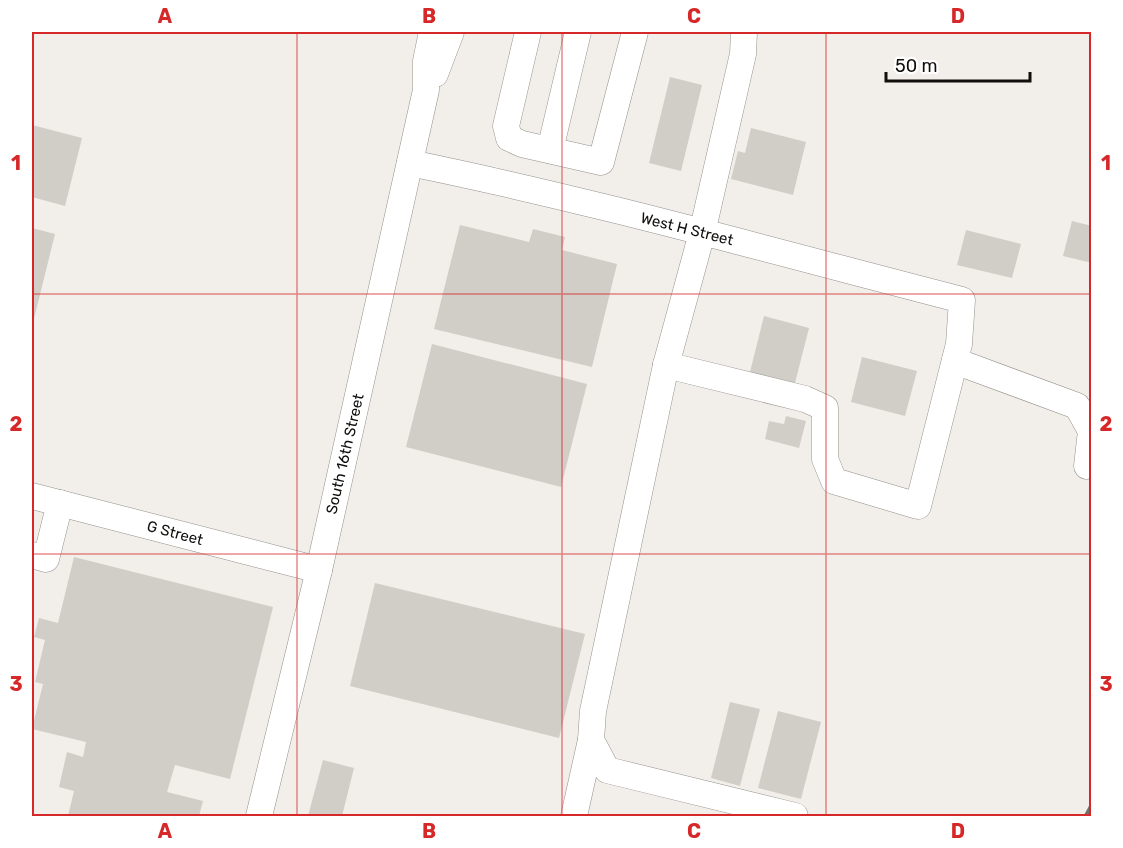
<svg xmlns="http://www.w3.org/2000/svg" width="1123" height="848" font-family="Rubik,sans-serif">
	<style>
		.building { fill: #d1cdc7 }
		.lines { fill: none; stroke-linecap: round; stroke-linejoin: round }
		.minor-casing { stroke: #95918c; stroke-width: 27 }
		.minor { stroke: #fff; stroke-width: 26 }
		.rail { stroke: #726f6c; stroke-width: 4.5; stroke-dasharray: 12 6; stroke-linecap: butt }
		.grid { fill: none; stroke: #d62828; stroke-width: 1.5; stroke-opacity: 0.55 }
		.labels { text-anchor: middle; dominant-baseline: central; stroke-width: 5; stroke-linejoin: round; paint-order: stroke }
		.street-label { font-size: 15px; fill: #110f0d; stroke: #fff }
		.neatline { fill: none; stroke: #d62828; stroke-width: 2 }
		.grid-label { font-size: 20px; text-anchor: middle; font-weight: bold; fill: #d62828 }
	</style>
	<rect width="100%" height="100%" fill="#f2eee9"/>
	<g class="building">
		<path d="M670 77 702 85 681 171 649 163Z"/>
		<path d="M32 125 82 138 65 206 32 197Z"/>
		<path d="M751 128 806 142 793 195 731 179 738 151 745 153Z"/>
		<path d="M1072 221 1092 226V263L1063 256Z"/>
		<path d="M460 225 529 242 533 229 565 237 562 250 617 264 592 367 434 329Z"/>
		<path d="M32 228 55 234 32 327Z"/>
		<path d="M966 230 1021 244 1012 278 957 265Z"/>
		<path d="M764 316 809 328 794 387 749 376Z"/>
		<path d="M432 344 587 384 561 487 406 447Z"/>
		<path d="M862 357 917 371 905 416 851 402Z"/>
		<path d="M786 416 806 421 799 448 765 439 769 421 784 424Z"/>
		<path d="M74 557 273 607 230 779 175 765 167 792 203 801 199 816H68L74 791 59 787 67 752 83 757 86 742 32 729 43 684 35 682 45 640 34 637 39 618 58 623Z"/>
		<path d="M375 583 585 634 559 738 350 686Z"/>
		<path d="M730 702 760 709 740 786 711 778Z"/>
		<path d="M778 711 821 722 801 799 758 788Z"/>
		<path d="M323 760 354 768 342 816H308Z"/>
	</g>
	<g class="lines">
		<g class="minor-casing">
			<g id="minor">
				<path d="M528 32 506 126 509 138 522 144 601 162 635 32"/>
				<path d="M435 74 451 32"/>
				<path d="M550 150 578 32"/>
				<path d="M410 163C596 201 779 253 962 300L959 344 918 506 834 481 825 459V408L805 399 666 365 702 233 743 54 744 32"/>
				<path d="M955 361 1077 406 1091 431 1087 466"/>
				<path d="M666 365 593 711 591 740 607 770 795 816"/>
				<path d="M32 496 319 570"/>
				<path d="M32 555 46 559 60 503"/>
				<path d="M259 816 319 570 426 90V61L432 32"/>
				<path d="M574 816 591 740"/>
			</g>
		</g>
		<use href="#minor" class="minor"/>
		<path class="rail" d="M1086 816 1092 805"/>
	</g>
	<path class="grid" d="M297 32V816M562 32V816M826 32V816M32 294H1092M32 554H1092"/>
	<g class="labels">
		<g class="street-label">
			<text transform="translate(687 229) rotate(14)">West H Street</text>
			<text transform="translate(345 454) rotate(-77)">South 16th Street</text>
			<text transform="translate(175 533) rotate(15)">G Street</text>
		</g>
	</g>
	<rect width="1123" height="848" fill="none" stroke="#ffffff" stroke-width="66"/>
	<path d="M886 72v9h144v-9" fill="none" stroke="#110f0d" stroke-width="3"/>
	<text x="895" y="72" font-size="18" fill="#110f0d" stroke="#ffffff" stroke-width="4.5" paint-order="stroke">50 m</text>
	<rect x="33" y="33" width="1057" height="782" class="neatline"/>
	<g class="grid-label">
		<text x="165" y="23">A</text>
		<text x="429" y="23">B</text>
		<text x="694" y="23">C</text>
		<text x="958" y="23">D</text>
		<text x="16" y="170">1</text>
		<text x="1106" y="170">1</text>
		<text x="16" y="431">2</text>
		<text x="1106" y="431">2</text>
		<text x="16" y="691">3</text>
		<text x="1106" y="691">3</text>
		<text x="165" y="838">A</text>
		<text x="429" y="838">B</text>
		<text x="694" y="838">C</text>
		<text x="958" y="838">D</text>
	</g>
</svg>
